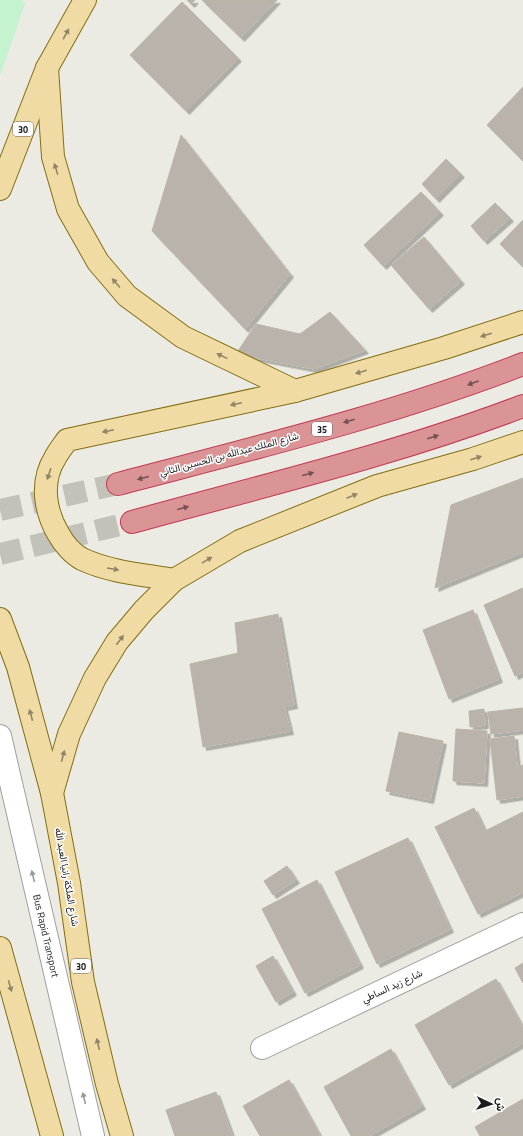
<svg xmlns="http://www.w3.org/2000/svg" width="523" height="1136" font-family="'Titillium Web',Vazirmatn,sans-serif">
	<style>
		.park { fill: #c5f2cf }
		.building { fill: #b9b3ac; stroke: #bcb4a8; filter: url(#shadow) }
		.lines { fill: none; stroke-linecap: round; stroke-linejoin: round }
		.highway-tunnel { stroke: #c2c2bb; stroke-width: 22; stroke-dasharray: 22 11; stroke-linecap: butt }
		.minor-casing { stroke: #a0a0a0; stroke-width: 24 }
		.major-casing { stroke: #826f12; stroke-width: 24 }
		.highway-casing { stroke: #c13953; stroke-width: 24 }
		.minor { stroke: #fff; stroke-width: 22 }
		.major { stroke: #f0dba5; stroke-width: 22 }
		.highway { stroke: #db9496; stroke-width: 22 }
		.oneway { fill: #918567 }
		.oneway2 { fill: #725253 }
		.oneway3 { fill: #999 }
		.labels { text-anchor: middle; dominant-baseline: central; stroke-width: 3; stroke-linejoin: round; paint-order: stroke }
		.shield { fill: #fff; stroke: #606060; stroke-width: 1 }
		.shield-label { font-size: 9px; font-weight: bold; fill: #1c1c1c }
		.street-label { font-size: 10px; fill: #1c1c1c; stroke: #fff }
	</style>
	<defs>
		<filter id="shadow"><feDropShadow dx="3.5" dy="3.5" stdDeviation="0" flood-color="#0004"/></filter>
	</defs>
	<rect width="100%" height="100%" fill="#ecebe3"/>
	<path class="park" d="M0 0H21L25 4 0 76Z"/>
	<g class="building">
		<path d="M187 0H195L191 4Z"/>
		<path d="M202 0H277L241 38Z"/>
		<path d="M182 2 238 58 186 111 130 55Z"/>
		<path d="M523 87V161L487 125Z"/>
		<path d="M181 135 290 274 245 329 152 231Z"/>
		<path d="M446 159 461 174 436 199 422 184Z"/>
		<path d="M421 192 440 212 383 266 364 245Z"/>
		<path d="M495 203 510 218 484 241 471 226Z"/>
		<path d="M523 220V267L500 244Z"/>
		<path d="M424 237 461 281 429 309 391 265Z"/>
		<path d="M330 312 365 350 314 369 236 354 256 324 300 334Z"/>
		<path d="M523 478V552L435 588 451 505Z"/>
		<path d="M523 588V672L515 676 484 605Z"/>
		<path d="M473 610 499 679 449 699 423 630Z"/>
		<path d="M278 614 294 705 284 707 290 731 203 747 190 664 238 653 235 623Z"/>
		<path d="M523 708V730L491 734 488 712Z"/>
		<path d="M484 709 485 725 470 727 469 711Z"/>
		<path d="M456 729 487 731 484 783 453 781Z"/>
		<path d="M399 732 443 741 430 800 386 791Z"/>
		<path d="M514 736 517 766 523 765V796L497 800 490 739Z"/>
		<path d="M474 808 485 831 523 812V892L478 914 435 827Z"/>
		<path d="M408 838 450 929 377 964 335 872Z"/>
		<path d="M287 866 296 880 273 895 264 881Z"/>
		<path d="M317 880 360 965 305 993 262 909Z"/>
		<path d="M273 956 293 992 276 1002 256 966Z"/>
		<path d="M523 963V983L515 968Z"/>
		<path d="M496 979 523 1028V1043L449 1085 415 1025Z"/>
		<path d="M391 1049 422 1106 369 1136H351L324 1087Z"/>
		<path d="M289 1080 320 1136H260L243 1106Z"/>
		<path d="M216 1092 232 1136H175L166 1110Z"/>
		<path d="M523 1099V1136H480L475 1127Z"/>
	</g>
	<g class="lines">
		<g class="highway-tunnel">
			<path d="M0 510 118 484"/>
			<path d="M0 554 132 522"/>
		</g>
		<g class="minor-casing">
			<g id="minor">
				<path id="s1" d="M0 736 93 1136"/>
				<path d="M262 1048 523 924"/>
			</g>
		</g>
		<g class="major-casing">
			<g id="major">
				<path d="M47 68 53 157 68 209 98 262 127 296 183 337 295 391"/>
				<path d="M0 189 47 68 85 0"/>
				<path d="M174 580C145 575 109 572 82 559 73 554 64 544 59 535 45 512 40 482 55 458 58 452 63 446 67 440L295 391 444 348 523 322"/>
				<path d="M0 619 18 667 52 793 69 883 83 982 107 1084 122 1136"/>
				<path d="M52 793 69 734 95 678 117 642 144 610 174 580 240 541 377 486 473 459 523 442"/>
				<path d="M0 948 52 1136"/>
			</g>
		</g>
		<g class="highway-casing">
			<g id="highway">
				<path d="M118 484C254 448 392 415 523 364"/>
				<path d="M132 522C262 486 397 454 523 406"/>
			</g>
		</g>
		<use href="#minor" class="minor"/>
		<use href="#major" class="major"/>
		<use href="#highway" class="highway"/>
	</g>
	<defs><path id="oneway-solid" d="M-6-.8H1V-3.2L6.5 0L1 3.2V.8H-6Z"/></defs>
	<g class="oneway">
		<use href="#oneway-solid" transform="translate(66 34) rotate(-61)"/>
		<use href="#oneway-solid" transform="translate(56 169) rotate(-107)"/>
		<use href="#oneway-solid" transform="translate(116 283) rotate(-131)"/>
		<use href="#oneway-solid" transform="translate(486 335) rotate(162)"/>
		<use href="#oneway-solid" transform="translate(222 356) rotate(-154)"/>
		<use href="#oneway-solid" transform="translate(361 372) rotate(164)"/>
		<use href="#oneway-solid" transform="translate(236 404) rotate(168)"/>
		<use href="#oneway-solid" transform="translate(108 431) rotate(168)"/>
		<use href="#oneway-solid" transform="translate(476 458) rotate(-18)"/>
		<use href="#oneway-solid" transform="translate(49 474) rotate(108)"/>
		<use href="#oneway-solid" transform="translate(352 496) rotate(-22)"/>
		<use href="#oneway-solid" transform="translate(207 560) rotate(-31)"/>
		<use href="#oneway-solid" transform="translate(113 569) rotate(10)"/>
		<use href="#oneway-solid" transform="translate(120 640) rotate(-53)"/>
		<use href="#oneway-solid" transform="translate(31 715) rotate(-105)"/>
		<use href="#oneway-solid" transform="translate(63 756) rotate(-75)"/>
		<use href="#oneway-solid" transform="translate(10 986) rotate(75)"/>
		<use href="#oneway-solid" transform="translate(98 1044) rotate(-103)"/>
	</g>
	<g class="oneway2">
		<use href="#oneway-solid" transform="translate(473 383) rotate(160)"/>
		<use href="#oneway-solid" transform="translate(349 421) rotate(164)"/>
		<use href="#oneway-solid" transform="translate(433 437) rotate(-17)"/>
		<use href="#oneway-solid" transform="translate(308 474) rotate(-15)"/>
		<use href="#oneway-solid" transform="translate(143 478) rotate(165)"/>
		<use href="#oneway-solid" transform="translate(183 508) rotate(-15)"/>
	</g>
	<g class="oneway3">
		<use href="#oneway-solid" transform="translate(33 876) rotate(-103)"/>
		<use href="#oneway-solid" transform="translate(84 1098) rotate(-103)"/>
	</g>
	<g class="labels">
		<g class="shield">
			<rect x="13" y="122" width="20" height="14" rx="3"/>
			<rect x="312" y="422" width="20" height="14" rx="3"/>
			<rect x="71" y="959" width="20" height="14" rx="3"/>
		</g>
		<g class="shield-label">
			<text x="23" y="129">30</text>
			<text x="322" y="429">35</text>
			<text x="81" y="966">30</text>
		</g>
		<g class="street-label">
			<text transform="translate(229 454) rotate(-15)">شارع الملك عبدالله بن الحسين الثاني</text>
			<text transform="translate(67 877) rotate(80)">شارع الملكة رانيا العبد الله</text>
			<text stroke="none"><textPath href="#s1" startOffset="205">Bus Rapid Transport</textPath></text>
			<text transform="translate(392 986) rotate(-25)">شارع زيد الساطي</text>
		</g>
	</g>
	<g transform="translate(491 1104) rotate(94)" stroke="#ffffff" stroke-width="3" paint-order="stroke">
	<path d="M0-3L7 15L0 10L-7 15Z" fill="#1c1c1c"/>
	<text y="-6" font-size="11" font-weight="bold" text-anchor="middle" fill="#1c1c1c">ش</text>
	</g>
</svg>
